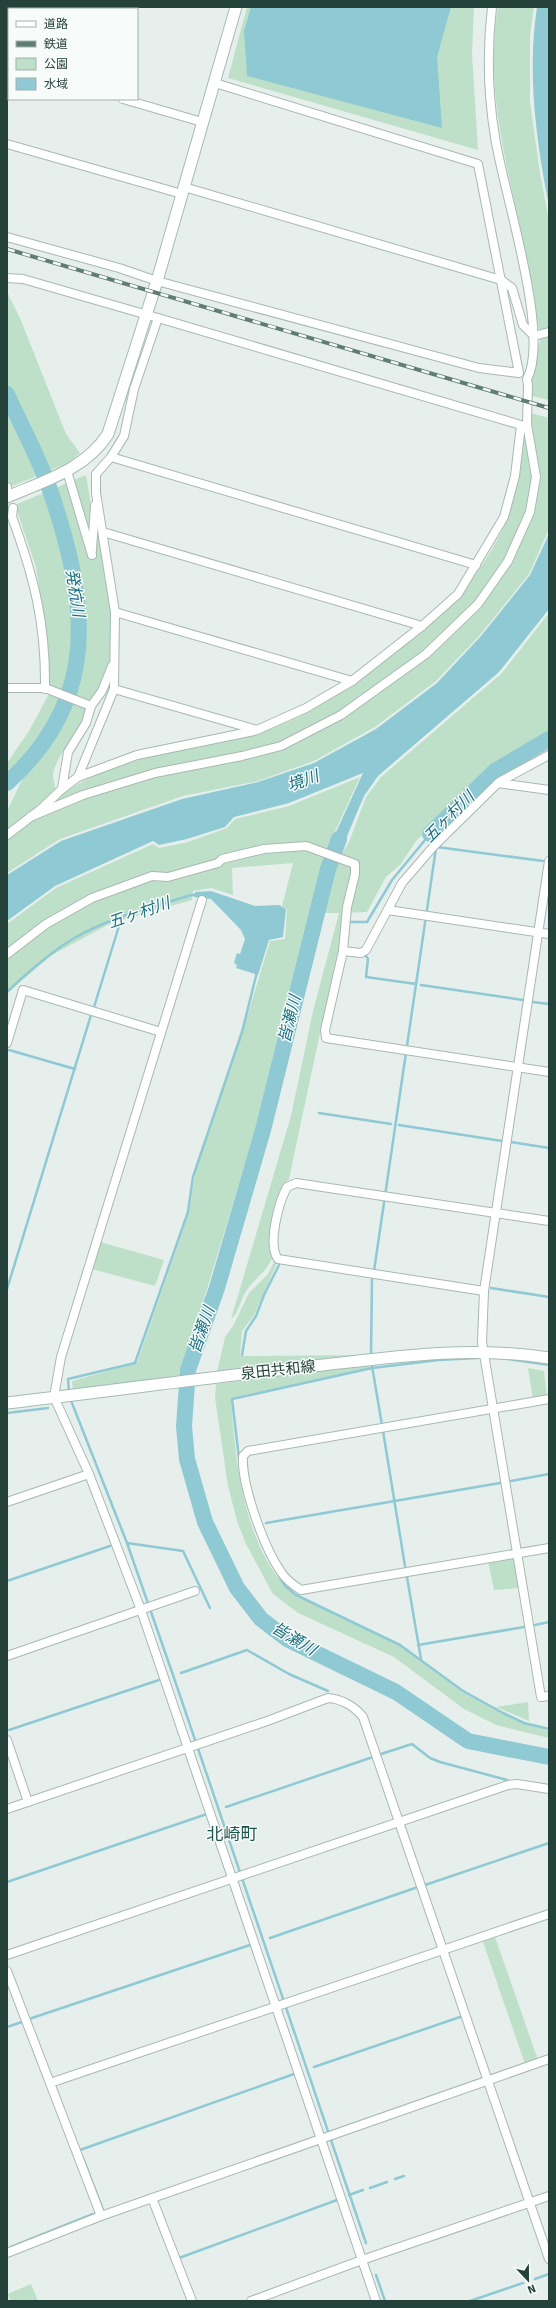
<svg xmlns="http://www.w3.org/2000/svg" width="556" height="2308" font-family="Signika,'Noto Sans JP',sans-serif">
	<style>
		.green { fill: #bfe0c8 }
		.water { fill: #8ec9d4 }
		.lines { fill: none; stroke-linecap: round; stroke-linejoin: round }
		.stream { stroke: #8ec9d4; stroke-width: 2.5 }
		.river { stroke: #8ec9d4; stroke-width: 16 }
		.street-casing { stroke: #a8b8b2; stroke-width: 10 }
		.secondary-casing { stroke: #a4bbb3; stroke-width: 13 }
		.street { stroke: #fff; stroke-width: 8 }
		.secondary { stroke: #fff; stroke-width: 11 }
		.rail-casing { stroke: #5f7d75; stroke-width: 4 }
		.rail { stroke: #f7fbf9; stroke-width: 2.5; stroke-dasharray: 8; stroke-linecap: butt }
		.labels { text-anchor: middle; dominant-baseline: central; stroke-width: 3; stroke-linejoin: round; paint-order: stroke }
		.street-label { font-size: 15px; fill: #24423a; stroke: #f7fbf9 }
		.water-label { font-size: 16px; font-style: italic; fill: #1c6f80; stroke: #f7fbf9 }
		.quarter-label { font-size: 17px; fill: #1f5548; stroke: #f7fbf9 }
	</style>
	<rect width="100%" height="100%" fill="#e6efeb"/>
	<g class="green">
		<path d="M247 7H474L472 54 478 150 228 78Z"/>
		<path d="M498 7H534L530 36V102L540 173 549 221V329L539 331C534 301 530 270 523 241 507 164 484 86 498 7Z"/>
		<path d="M7 292 20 318 66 434 80 453 68 463 10 487 7 476Z"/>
		<path d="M549 336V400L532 396C531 383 532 368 535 356 537 348 540 346 540 338Z"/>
		<path d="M531 413 549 418V529L529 574 480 635 436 681 375 727 314 761 258 781 183 796 60 839 7 873V811L22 780 57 733 73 703 87 709C81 728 53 760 53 776 54 783 56 791 58 798 114 754 188 752 254 734 318 717 368 673 417 631 431 620 449 608 460 595 478 572 497 545 507 519 519 484 520 447 531 413Z"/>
		<path d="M86 475 92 511 100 532 111 612V659L100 687 89 700 49 686V652L36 567 15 505Z"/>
		<path d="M549 613V736L493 767 416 841 400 865 386 877 367 912 344 913 341 950 320 1033 289 1179C274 1190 278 1238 273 1256 268 1271 255 1278 247 1290 241 1298 238 1315 231 1319L291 1116 313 1011 339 913H322L338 861 349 842 366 797 381 777 502 673Z"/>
		<path d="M49 694 62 699 40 738 16 771 7 773V763L29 731Z"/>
		<path d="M360 777 327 849 313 844 309 851 324 858 265 1097 180 1379 73 1391 72 1381 137 1363 189 1213 196 1170 237 1050 270 941 285 939 287 909 282 906 293 863 232 868 233 895 211 888 193 891 192 900 111 923 52 955 7 993V924L56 888 153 844 159 848 188 842 227 828 235 819 289 806Z"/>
		<path d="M100 1242 164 1260 155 1286 92 1269Z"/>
		<path d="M274 1262 277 1263 254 1315 242 1331 240 1356 368 1355 217 1372 225 1337 233 1326 249 1293 268 1274Z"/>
		<path d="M369 1365V1368L231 1398C235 1461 244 1552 295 1596L400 1646 462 1692 503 1714 523 1723 549 1731V1738L496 1725 464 1709 394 1657 298 1613 273 1594 246 1544 237 1521 228 1486 215 1398 216 1384Z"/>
		<path d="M528 1368 544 1371 547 1397 533 1400Z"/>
		<path d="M512 1557 515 1560 519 1588 494 1590 488 1561Z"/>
		<path d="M528 1702 529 1721 496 1707Z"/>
		<path d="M495 1937 538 2060 525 2064 483 1942Z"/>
		<path d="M31 2284 38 2301H10L8 2294Z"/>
	</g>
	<g class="water">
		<path d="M251 7H451L437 57 442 128 247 76 244 31Z"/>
		<path d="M537 7H549V206C536 141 527 73 537 7Z"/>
		<path d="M549 534V609L499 672 378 776 364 796 340 853 328 850 363 773 289 803 234 817 225 827 187 839 159 845 153 841 55 886 7 921V875L61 841 182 799 258 782 314 763 376 729 437 683 481 636 530 575Z"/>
		<path d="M211 891 255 906 279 905 286 909 283 937 269 940 258 975 236 968 237 965 234 963 237 953 240 954 245 939 241 930 211 899 194 897 195 892Z"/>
	</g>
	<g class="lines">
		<g class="stream">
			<path d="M437 847 543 861"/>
			<path d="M348 922H367L392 880 430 834 434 843"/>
			<path d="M366 956 368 959 366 977 416 984"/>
			<path d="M421 985 523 1000"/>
			<path d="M7 992C27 973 47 955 71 940 107 918 151 908 191 895H197"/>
			<path d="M533 1002 549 1004"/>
			<path d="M94 1007 119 926"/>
			<path d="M9 1050 75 1069"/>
			<path d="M319 1113 391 1124"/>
			<path d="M399 1125 502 1141"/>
			<path d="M511 1142 549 1148"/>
			<path d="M374 1271 436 848"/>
			<path d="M491 1288 549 1297"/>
			<path d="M7 1289 91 1015"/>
			<path d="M371 1354 372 1279"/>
			<path d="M242 1355 246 1331 256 1316 264 1295 279 1265"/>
			<path d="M508 1359 549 1365"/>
			<path d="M372 1366 382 1425"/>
			<path d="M69 1393 68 1379 135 1363 188 1212 193 1177 242 1032 257 972"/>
			<path d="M70 1398 127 1543 173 1675 366 2243"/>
			<path d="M7 1413 48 1408"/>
			<path d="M383 1431 405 1566"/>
			<path d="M240 1467 232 1399 372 1368 439 1360 477 1358"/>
			<path d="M511 1481 549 1474"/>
			<path d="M266 1523 500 1483"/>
			<path d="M127 1543 183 1551 210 1608"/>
			<path d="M271 1562 285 1586 296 1595 400 1645 463 1691 503 1713 524 1723 549 1729"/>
			<path d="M407 1577 421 1659"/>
			<path d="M7 1581 110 1546"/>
			<path d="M535 1625 549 1622"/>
			<path d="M418 1645 524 1627"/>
			<path d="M181 1673 247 1650 289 1674 328 1691"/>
			<path d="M9 1730 159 1680"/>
			<path d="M381 1754 412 1744 430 1758 440 1762 507 1780"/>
			<path d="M226 1807 373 1757"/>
			<path d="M7 1882 207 1814"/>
			<path d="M425 1885 549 1843"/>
			<path d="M270 1938 418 1887"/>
			<path d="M29 2019 250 1945"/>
			<path d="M7 2027 22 2022"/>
			<path d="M314 2067 460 2017"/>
			<path d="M80 2150 294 2074"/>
			<path d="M83 2158 103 2210"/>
			<path d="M395 2179 404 2176"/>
			<path d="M370 2188 387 2182"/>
			<path d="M349 2195 363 2190"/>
			<path d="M11 2247 93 2214"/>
			<path d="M179 2258 337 2200"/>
			<path d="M376 2275 385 2301"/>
			<path d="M535 2279 549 2274"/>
			<path d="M470 2301 523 2283"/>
		</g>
		<g class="river">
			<path d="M7 394C21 426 40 459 51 493 88 603 101 699 7 783"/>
			<path d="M430 834 495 771 549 739"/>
			<path d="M339 839 328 869 263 1130 217 1288 188 1370 184 1426 187 1459 205 1522 237 1588 261 1619 287 1639 396 1692 468 1741 549 1757"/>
		</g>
		<g class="street-casing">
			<g id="street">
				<path d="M7 65H9"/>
				<path d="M123 99 202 122"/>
				<path d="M7 144 182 194"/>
				<path d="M184 187 501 280 512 288 523 325 534 336"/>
				<path d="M7 237 119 268 157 281 479 368 519 373 478 164 215 83"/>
				<path d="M7 278 23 279 158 318"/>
				<path d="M158 318 521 425 515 476 504 517 458 594 422 626 352 681 306 708 257 730 114 689 115 612 96 493V474L111 457 124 436 134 389Z"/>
				<path d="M534 336 549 332"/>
				<path d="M111 457 476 565"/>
				<path d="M67 471 92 555"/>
				<path d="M7 487V488"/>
				<path d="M13 508 12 517C34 577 46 624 45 689"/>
				<path d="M103 532 422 626"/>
				<path d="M92 550 95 505"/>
				<path d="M115 612 352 681"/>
				<path d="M7 688H45L91 706 86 723 68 752 62 789 41 809 7 835"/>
				<path d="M114 689 78 777 137 755 254 731"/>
				<path d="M91 706 102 691 112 666"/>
				<path d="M499 782 549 755"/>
				<path d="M62 789 78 777"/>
				<path d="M30 817 83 795 155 773 242 756 281 746 341 715 426 654 478 604 508 561 530 512 536 477 527 424 528 385 527 379C551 334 503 191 495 137 488 95 487 50 492 7"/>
				<path d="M549 861 484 1291 482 1342 541 1697 549 1696"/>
				<path d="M202 900 61 1357 54 1397 89 1474 141 1610 376 2301"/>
				<path d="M388 910 549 934"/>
				<path d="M343 951 361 953 366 950 402 883 433 847 498 783 549 790"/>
				<path d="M7 954 46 924 92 898 152 876 168 877 218 863 222 859 264 849 306 846 355 864V874L347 907 343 951 325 1030 326 1038 549 1072"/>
				<path d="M7 1043 23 990 161 1032"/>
				<path d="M484 1291 278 1259C267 1244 279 1202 287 1187L296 1183 549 1221"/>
				<path d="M549 1399 248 1451 243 1456C241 1484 264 1548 281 1572 286 1580 293 1585 301 1590L549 1548"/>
				<path d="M7 1502 89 1474"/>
				<path d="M7 1656 195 1591"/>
				<path d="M7 1740 28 1802"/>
				<path d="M7 1809 270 1720 328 1698C341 1699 354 1706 363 1717L549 2259"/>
				<path d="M7 1955 508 1785 517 1784 549 1789"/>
				<path d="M7 1971 101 2216"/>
				<path d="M50 2083 549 1914"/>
				<path d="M152 2198 192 2301"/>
				<path d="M7 2253 101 2216 549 2059"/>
				<path d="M251 2301 362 2260 549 2196"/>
			</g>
		</g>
		<g class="secondary-casing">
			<g id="secondary">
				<path d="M7 497C44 481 86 469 108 434L157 281 236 7"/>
				<path d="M7 1403C112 1391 217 1376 323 1365 400 1356 471 1346 549 1358"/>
			</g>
		</g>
		<use href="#street" class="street"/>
		<use href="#secondary" class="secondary"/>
		<g class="rail-casing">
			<path id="rail" d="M7 249 549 408"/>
		</g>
		<use href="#rail" class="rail"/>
	</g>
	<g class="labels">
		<g class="street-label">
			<text transform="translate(278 1370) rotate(-6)">泉田共和線</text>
		</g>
		<g class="water-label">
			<text transform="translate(75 593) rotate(81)">発杭川</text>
			<text transform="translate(303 781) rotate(-20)">境川</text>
			<text transform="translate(449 817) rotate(-45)">五ヶ村川</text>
			<text transform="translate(139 913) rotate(-19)">五ヶ村川</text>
			<text transform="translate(290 1019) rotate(-76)">皆瀬川</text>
			<text transform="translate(202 1330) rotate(-71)">皆瀬川</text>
			<text transform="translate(294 1639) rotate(31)">皆瀬川</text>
		</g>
		<g class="quarter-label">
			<text x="232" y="1834">北崎町</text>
		</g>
	</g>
	<rect width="556" height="2308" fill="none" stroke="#24423a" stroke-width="16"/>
	<rect x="8" y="8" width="130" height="92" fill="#f7fbf9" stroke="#a3b1ad"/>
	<rect x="16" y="21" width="20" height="6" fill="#ffffff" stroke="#a3b1ad"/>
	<text x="44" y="28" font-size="12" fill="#24423a">道路</text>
	<rect x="16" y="41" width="20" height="6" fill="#5f7d75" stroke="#a3b1ad"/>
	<text x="44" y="48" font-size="12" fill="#24423a">鉄道</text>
	<rect x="16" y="58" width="20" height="12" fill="#bfe0c8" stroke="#a3b1ad"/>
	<text x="44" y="68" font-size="12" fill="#24423a">公園</text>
	<rect x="16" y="78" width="20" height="12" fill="#8ec9d4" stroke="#a3b1ad"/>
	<text x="44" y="88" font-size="12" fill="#24423a">水域</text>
	<g transform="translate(528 2280) rotate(158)" stroke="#f7fbf9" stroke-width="3" paint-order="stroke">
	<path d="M0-3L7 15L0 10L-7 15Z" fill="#24423a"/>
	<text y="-6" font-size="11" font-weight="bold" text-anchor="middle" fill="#24423a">N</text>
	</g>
</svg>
